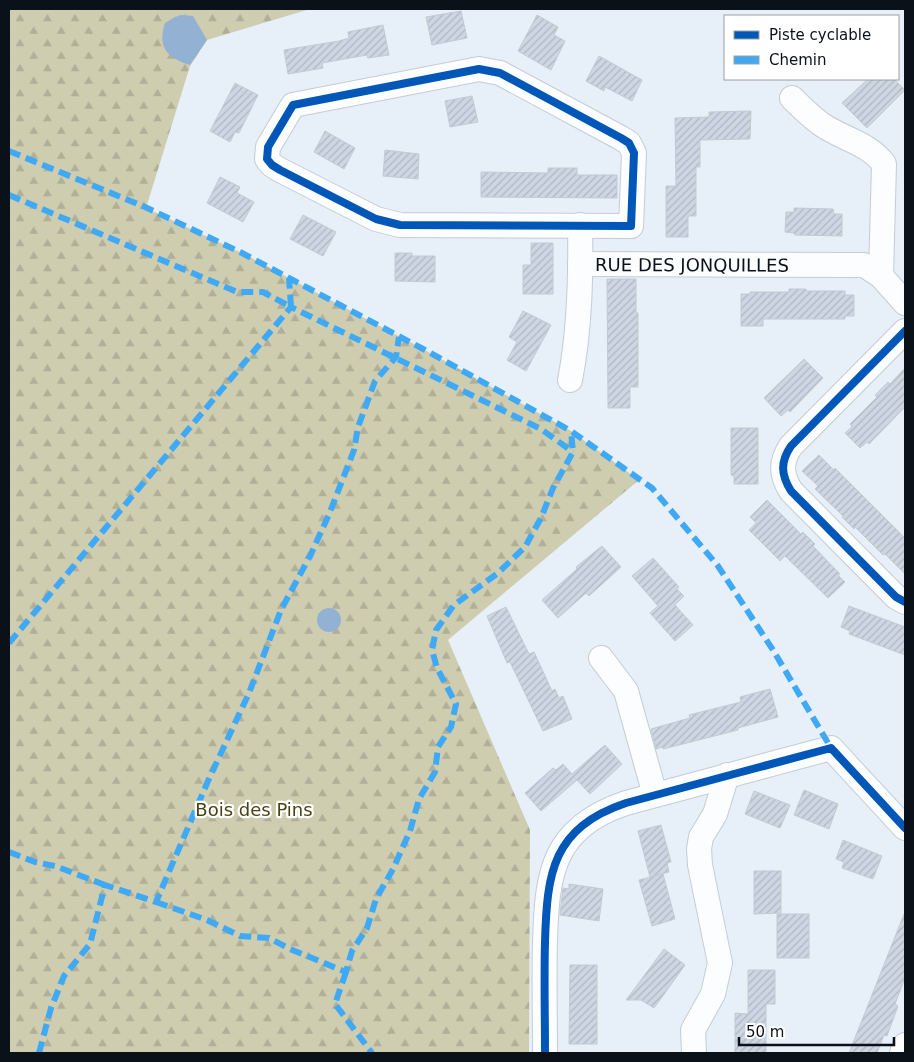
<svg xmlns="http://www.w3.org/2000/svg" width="914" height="1062" font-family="'DejaVu Sans',sans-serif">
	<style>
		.forest { fill: url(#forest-firs) }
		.water { fill: #93b1d3 }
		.building { fill: url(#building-hatch); stroke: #c2cad2 }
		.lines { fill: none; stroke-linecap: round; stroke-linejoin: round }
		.minor-casing { stroke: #c4ccd5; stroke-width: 26 }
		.minor { stroke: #fbfdfe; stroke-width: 24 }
		.quiet { stroke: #3fa9f5; stroke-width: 6; stroke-dasharray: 12 6; stroke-linecap: butt }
		.cycleway-casing { stroke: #fff; stroke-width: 11 }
		.cycleway { stroke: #0057b8; stroke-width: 8 }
		.labels { text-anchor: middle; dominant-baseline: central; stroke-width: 4.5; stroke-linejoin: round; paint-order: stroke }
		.street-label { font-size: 18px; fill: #0a1119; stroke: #fff }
		.park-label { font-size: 18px; fill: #494314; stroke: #fff }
	</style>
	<defs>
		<pattern id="forest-firs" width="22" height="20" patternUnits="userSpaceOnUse" patternTransform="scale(1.25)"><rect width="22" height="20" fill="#cecdb0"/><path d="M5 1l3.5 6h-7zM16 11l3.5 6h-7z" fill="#b0af97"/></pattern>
		<pattern id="building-hatch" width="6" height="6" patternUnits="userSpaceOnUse" patternTransform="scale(1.25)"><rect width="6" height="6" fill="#cdd6e2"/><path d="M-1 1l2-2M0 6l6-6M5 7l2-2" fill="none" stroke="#afb7c1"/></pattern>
	</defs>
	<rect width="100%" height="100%" fill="#e7eff8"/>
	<path class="forest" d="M9 9H310L207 40 190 66 146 208 240 252 425 350 571 431 639 480 448 640 530 830 529 1053H9Z"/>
	<g class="water">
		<path d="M181 15 193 16 207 40 190 65C167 58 157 47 165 23L175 17Z"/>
		<circle cx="329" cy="620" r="12"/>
	</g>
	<g class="building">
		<path d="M461 11 467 38 432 45 426 17Z"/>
		<path d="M537 15 558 27 554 35 565 41 551 70 518 51Z"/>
		<path d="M383 25 389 55 368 58 367 55 322 63 323 68 288 74 284 50 339 41 349 38 348 32Z"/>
		<path d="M599 56 642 80 632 101 605 87 604 91 586 81Z"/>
		<path d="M868 79H894L905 90 867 128 842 103Z"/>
		<path d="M235 83 258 95 239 133 235 132 230 142 210 131Z"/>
		<path d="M472 96 478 122 450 127 445 101Z"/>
		<path d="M751 111 750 139 700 140V167H696V216H688V237H666V186H676L675 118 709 117V112Z"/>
		<path d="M325 131 355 148 344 169 314 152Z"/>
		<path d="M385 150 419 154 418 179 383 176Z"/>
		<path d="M548 168H577V175H617V198L481 197V172L548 173Z"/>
		<path d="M220 177 240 187 237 193 254 202 243 222 207 203Z"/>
		<path d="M794 208 833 209 834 214H842V236L795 235 794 233 785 232 786 212H794Z"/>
		<path d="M303 215 336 232 323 256 290 239Z"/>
		<path d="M531 243H553V294H523V265H531Z"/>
		<path d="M395 253H412V256H435V282L395 281Z"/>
		<path d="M607 279H636V312L638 313V387H630V408H608Z"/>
		<path d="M789 289H806V291H845V295H854V316H845V319H763V326H741V294H750V292H789Z"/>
		<path d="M523 311 551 325 526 371 507 360 517 342 509 337Z"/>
		<path d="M804 359 823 378 790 412 788 410 781 416 764 398Z"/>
		<path d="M905 368V407L869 444 867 442 860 448 845 433 852 427 850 424 877 397 875 395 888 382 890 384Z"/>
		<path d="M731 428H758V484H734V476L731 475Z"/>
		<path d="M819 455 834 470 835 468 905 538V574L885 554 883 555 855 527 854 529 842 517 843 516 815 489 818 486 802 471Z"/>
		<path d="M767 500 801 534 803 532 815 544 813 546 840 574 838 575 845 582 828 598 785 556 780 561 749 530 756 523 750 517Z"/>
		<path d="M602 546 621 567 589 596 586 593 558 618 542 600 577 569 576 567Z"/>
		<path d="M653 558 679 587 677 589 684 596 675 605 693 625 675 641 650 613 658 606 632 576Z"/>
		<path d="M849 606 905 627V655L849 634 850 631 841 627Z"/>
		<path d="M506 607 529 654 534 652 552 691 555 689 559 698 563 696 572 719 543 731 510 662 507 663 487 616Z"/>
		<path d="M770 689 778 717 738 728V730L663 749 662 747 656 749 651 729 690 718 689 715 741 702 740 697Z"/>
		<path d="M605 745 622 764 590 794 577 780 541 811 525 793 553 768 556 770 563 764 572 774Z"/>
		<path d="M804 790 838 804 829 829 794 815Z"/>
		<path d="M754 791 790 805 780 828 745 814Z"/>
		<path d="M661 825 671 862 667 863 669 872 650 877 638 831Z"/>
		<path d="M843 840 882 856 873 879 842 868 844 862 836 859Z"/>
		<path d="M754 871H781V913L754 914Z"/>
		<path d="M663 874 675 919 652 926 639 880Z"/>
		<path d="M569 884 603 889 599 921 560 915 563 888 569 889Z"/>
		<rect x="777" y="914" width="32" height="44"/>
		<path d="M904 914H905V978L895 1004 898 1006 887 1036 884 1035 877 1053H849Z"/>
		<path d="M664 949 685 965 665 993 654 1008 641 1000H626Z"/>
		<path d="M570 965H597V1044H569Z"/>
		<path d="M748 970H775V1004H766V1053H735V1013L748 1014Z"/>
	</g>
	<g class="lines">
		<g class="minor-casing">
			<g id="minor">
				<path d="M479 69 500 73 621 138 629 143 634 153 631 226 400 225 376 219 280 170 272 165 267 159 268 147 293 105Z"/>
				<path d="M792 98C801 107 811 117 821 124 842 139 869 143 884 164L881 276"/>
				<path id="s1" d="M580 264 864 265 881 276 905 303"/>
				<path d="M905 331 791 446C780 462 781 475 791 491L896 597 905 602"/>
				<path d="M570 380C580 329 581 277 580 225"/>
				<path d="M601 658 626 691 655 795"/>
				<path d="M545 1053C545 1016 544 979 545 942 547 873 552 828 626 803L831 748 905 828"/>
				<path d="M694 1053 693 1030 713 994 720 963 700 865 699 849 701 837 715 814 727 775"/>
				<path d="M902 1053 905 1045"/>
			</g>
		</g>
		<use href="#minor" class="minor"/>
		<g class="quiet">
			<path d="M9 151 145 207 240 252 425 350 571 431 652 488 718 566 773 650 831 748"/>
			<path d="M9 195 237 292H263L291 307 289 278"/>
			<path d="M9 643 291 307 541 429 573 452"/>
			<path d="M9 852 35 862 55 866 105 885"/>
			<path d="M156 902 207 920 240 936 269 938 290 949 346 972 352 951 367 928 376 899 393 869 410 831 419 799 435 772 438 747 451 727 456 704 437 668 432 650 436 630 454 605 498 573 525 547 541 518 553 488 573 452 571 431"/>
			<path d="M346 972 335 1004 372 1053"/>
			<path d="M39 1053 51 1008 64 976 90 944 105 885 156 902 208 781 249 693 281 610 311 554 330 512 354 450 358 427 375 381 396 357 399 337"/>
		</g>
		<g class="cycleway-casing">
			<g id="cycleway">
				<path d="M479 69 500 73 621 138 629 143 634 153 631 226 400 225 376 219 280 170 272 165 267 159 268 147 293 105Z"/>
				<path d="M905 331 791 446C780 462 781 475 791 491L896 597 905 602"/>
				<path d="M545 1053C545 1016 544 979 545 942 547 873 552 828 626 803L831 748 905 828"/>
			</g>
		</g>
		<use href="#cycleway" class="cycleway"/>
	</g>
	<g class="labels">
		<g class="street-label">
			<text stroke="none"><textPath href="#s1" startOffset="112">RUE DES JONQUILLES</textPath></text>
		</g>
		<g class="park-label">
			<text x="254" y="809">Bois des Pins</text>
		</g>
	</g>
	<rect width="914" height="1062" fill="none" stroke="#0a1119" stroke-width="20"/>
	<rect x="724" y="15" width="175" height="65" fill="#ffffff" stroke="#9da0a3"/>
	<rect x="734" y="31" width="25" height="8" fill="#0057b8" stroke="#9da0a3"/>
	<text x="769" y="40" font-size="15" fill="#0a1119">Piste cyclable</text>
	<rect x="734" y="56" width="25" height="8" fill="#3fa9f5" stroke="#9da0a3"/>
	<text x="769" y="65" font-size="15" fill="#0a1119">Chemin</text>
	<path d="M739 1037v8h155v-8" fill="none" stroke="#0a1119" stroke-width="2.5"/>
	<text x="746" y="1037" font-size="15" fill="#0a1119" stroke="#ffffff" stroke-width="4" paint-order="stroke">50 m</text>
</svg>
